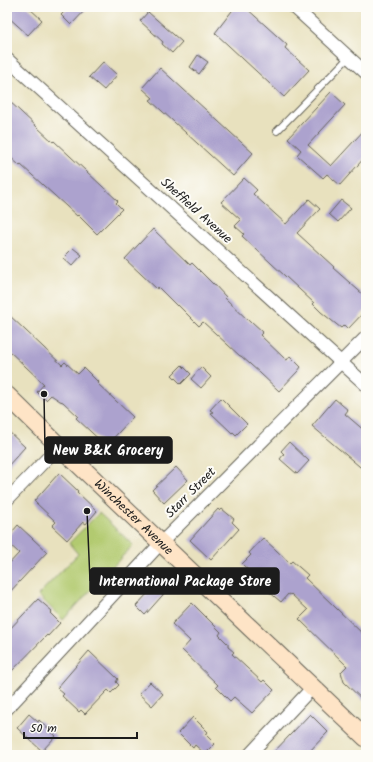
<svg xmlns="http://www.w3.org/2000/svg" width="373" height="762" font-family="Kalam,sans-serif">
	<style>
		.green { fill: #b2ca6f; stroke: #677346 }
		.building { fill: #aca2ce }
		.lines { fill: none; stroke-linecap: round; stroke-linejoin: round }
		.lane-casing { stroke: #636155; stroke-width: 8 }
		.street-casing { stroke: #636155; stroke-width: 14 }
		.secondary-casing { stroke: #636155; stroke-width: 19 }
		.lane { stroke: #fff; stroke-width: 6 }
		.street { stroke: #fff; stroke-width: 12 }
		.secondary { stroke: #fee4c6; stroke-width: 17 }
		.labels { text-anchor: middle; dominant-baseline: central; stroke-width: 4; stroke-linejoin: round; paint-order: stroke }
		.street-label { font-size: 13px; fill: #1c1c1c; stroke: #fdfcf7 }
		.leader { fill: none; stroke: #1c1c1c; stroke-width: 1.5 }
		.callout-dot { fill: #1c1c1c; stroke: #fdfcf7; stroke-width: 1.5 }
		.callout { fill: #1c1c1c; stroke: #1c1c1c; stroke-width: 1.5 }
		.callout-label { font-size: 14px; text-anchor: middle; font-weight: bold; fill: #fff }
	</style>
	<rect width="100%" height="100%" fill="#fdfcf7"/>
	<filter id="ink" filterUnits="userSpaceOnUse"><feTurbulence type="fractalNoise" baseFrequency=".025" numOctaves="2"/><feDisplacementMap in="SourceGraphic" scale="8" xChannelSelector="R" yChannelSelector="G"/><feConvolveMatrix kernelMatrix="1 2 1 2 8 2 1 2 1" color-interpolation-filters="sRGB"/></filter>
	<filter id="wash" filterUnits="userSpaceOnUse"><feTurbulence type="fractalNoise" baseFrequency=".012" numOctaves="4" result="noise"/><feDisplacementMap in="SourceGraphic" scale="16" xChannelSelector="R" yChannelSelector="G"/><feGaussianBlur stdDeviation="0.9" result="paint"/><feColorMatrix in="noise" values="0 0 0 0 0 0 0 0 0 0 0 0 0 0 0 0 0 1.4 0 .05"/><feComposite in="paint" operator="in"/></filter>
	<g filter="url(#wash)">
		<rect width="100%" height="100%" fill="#e8e1be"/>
		<path class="green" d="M99 513 133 545 63 620 38 595 78 554 69 543Z"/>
		<g id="blocks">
			<g class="building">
				<path d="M7 7H28L42 20 28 35 7 16Z"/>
				<path d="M69 7H88L71 25 61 15Z"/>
				<path d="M235 7H245L287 45 285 48 309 70 284 97 215 33Z"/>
				<path d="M148 12 182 42 172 53 162 44 163 42 140 21Z"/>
				<path d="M198 55 208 62 199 74 190 67Z"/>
				<path d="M103 62 117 75 104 90 89 77Z"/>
				<path d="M160 68 253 153 233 176 150 100 153 98 142 88Z"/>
				<path d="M331 92 345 105 308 145 331 166 366 128V156L340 185 327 174 323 178 297 155 301 150 288 138Z"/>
				<path d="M7 99 37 127 53 142 54 141 118 201 116 203 122 209 97 234 78 215 77 216 21 165 20 166 7 154Z"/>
				<path d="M244 178 257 190 253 194 286 224 309 199 320 209 297 233 334 267 333 268 366 297V310L348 329 344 325 341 328 321 312 313 304 314 303 242 236 244 234 235 226 241 220 221 202Z"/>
				<path d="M341 200 351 208 338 222 329 214Z"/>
				<path d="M153 229 190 265 192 263 213 284V283L226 297 225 298 251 323 252 322 263 332 260 335 285 359 287 360 290 356 301 367 298 371 279 391 260 373 241 356H240L203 322 199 326 178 305 177 306 158 287 157 289 125 259Z"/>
				<path d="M73 248 82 255 72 266 63 258Z"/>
				<path d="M7 313 62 365 65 362 78 374 84 368 98 382 97 383 133 417 106 446 76 418 78 416 63 402 60 401 51 395 46 400 37 392 44 384 7 349Z"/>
				<path d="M182 365 191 374 181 384 172 375Z"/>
				<path d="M201 367 211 377 201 388 191 379Z"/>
				<path d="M221 398 247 424 236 435 233 432 232 433 211 413 213 412 210 410Z"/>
				<path d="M335 399 348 410 345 414 366 432V472L312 426Z"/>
				<path d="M7 430 25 447 7 467Z"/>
				<path d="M289 442 309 461 297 474 280 459 284 454 281 451Z"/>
				<path d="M176 467 188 480 164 503 152 490Z"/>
				<path d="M59 473 78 491 77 492 97 511 86 524 83 522 67 540 52 526 56 522 34 501Z"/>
				<path d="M218 509 220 511 222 509 234 519 232 522 239 529 211 560 190 540Z"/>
				<path d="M18 525 47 552 7 595V566L19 553 7 542V538Z"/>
				<path d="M263 538 290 563 292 561 308 575 305 578 366 637V703L344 682 341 672 347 666 299 619 308 610 291 594 290 595 288 594 281 602 268 591 269 590 242 564 251 555 249 553Z"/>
				<path d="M160 580 169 588 145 615 136 606Z"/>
				<path d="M38 599 52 611 50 613 60 623 48 636 47 635 7 676V632Z"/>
				<path d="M192 603 221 632 219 635 228 644V647L234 652 232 654 262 682 264 680 274 690 252 713 234 697 230 701 216 687 218 685 182 650 190 641 172 624Z"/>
				<path d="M89 651 118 679 116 682 119 685 111 693 108 690 105 693 85 714 81 710 79 712 62 696 64 694 57 688Z"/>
				<path d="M150 682 163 694 152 706 139 694Z"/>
				<path d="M29 714 38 722 39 720 56 736 42 751 17 728Z"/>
				<path d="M310 714 328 732 306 755H271Z"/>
				<path d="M193 717 208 732 205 734 215 744 205 754 195 745 193 748 178 733Z"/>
			</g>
		</g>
	</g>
	<g filter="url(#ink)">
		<use href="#blocks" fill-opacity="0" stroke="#636155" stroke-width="1"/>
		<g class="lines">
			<g class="lane-casing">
				<path id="lane" d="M277 131 349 57"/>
			</g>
			<g class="street-casing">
				<g id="street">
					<path d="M294 7 366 73"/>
					<path d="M7 59 366 385"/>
					<path d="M7 500 59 446"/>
					<path d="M7 709 161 543 366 337"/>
					<path d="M249 755 312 688"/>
				</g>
			</g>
			<g class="secondary-casing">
				<g id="secondary">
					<path id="s1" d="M7 395 59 446 366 738"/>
				</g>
			</g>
			<use href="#lane" class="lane"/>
			<use href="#street" class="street"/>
			<use href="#secondary" class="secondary"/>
		</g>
	</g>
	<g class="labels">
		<g class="street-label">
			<text transform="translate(196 211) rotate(42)">Sheffield Avenue</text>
			<text transform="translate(191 493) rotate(-45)">Starr Street</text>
			<text stroke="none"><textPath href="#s1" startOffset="176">Winchester Avenue</textPath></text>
		</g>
	</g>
	<path class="leader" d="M44 394L45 450M87 511L90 581"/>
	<g class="callout-dot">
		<circle cx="44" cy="394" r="4"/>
		<circle cx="87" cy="511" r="4"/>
	</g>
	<g class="callout">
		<rect x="45" y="437" width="127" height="26" rx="4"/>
		<rect x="90" y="568" width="189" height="26" rx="4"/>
	</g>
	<g class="callout-label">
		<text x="108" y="455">New B&amp;K Grocery</text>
		<text x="185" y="586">International Package Store</text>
	</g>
	<rect width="373" height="762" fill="none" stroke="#fdfcf7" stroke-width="24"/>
	<path d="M24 732v6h113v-6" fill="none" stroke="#1c1c1c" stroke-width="2"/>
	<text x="30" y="732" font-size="12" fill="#1c1c1c" stroke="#fdfcf7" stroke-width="3" paint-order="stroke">50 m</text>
</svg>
